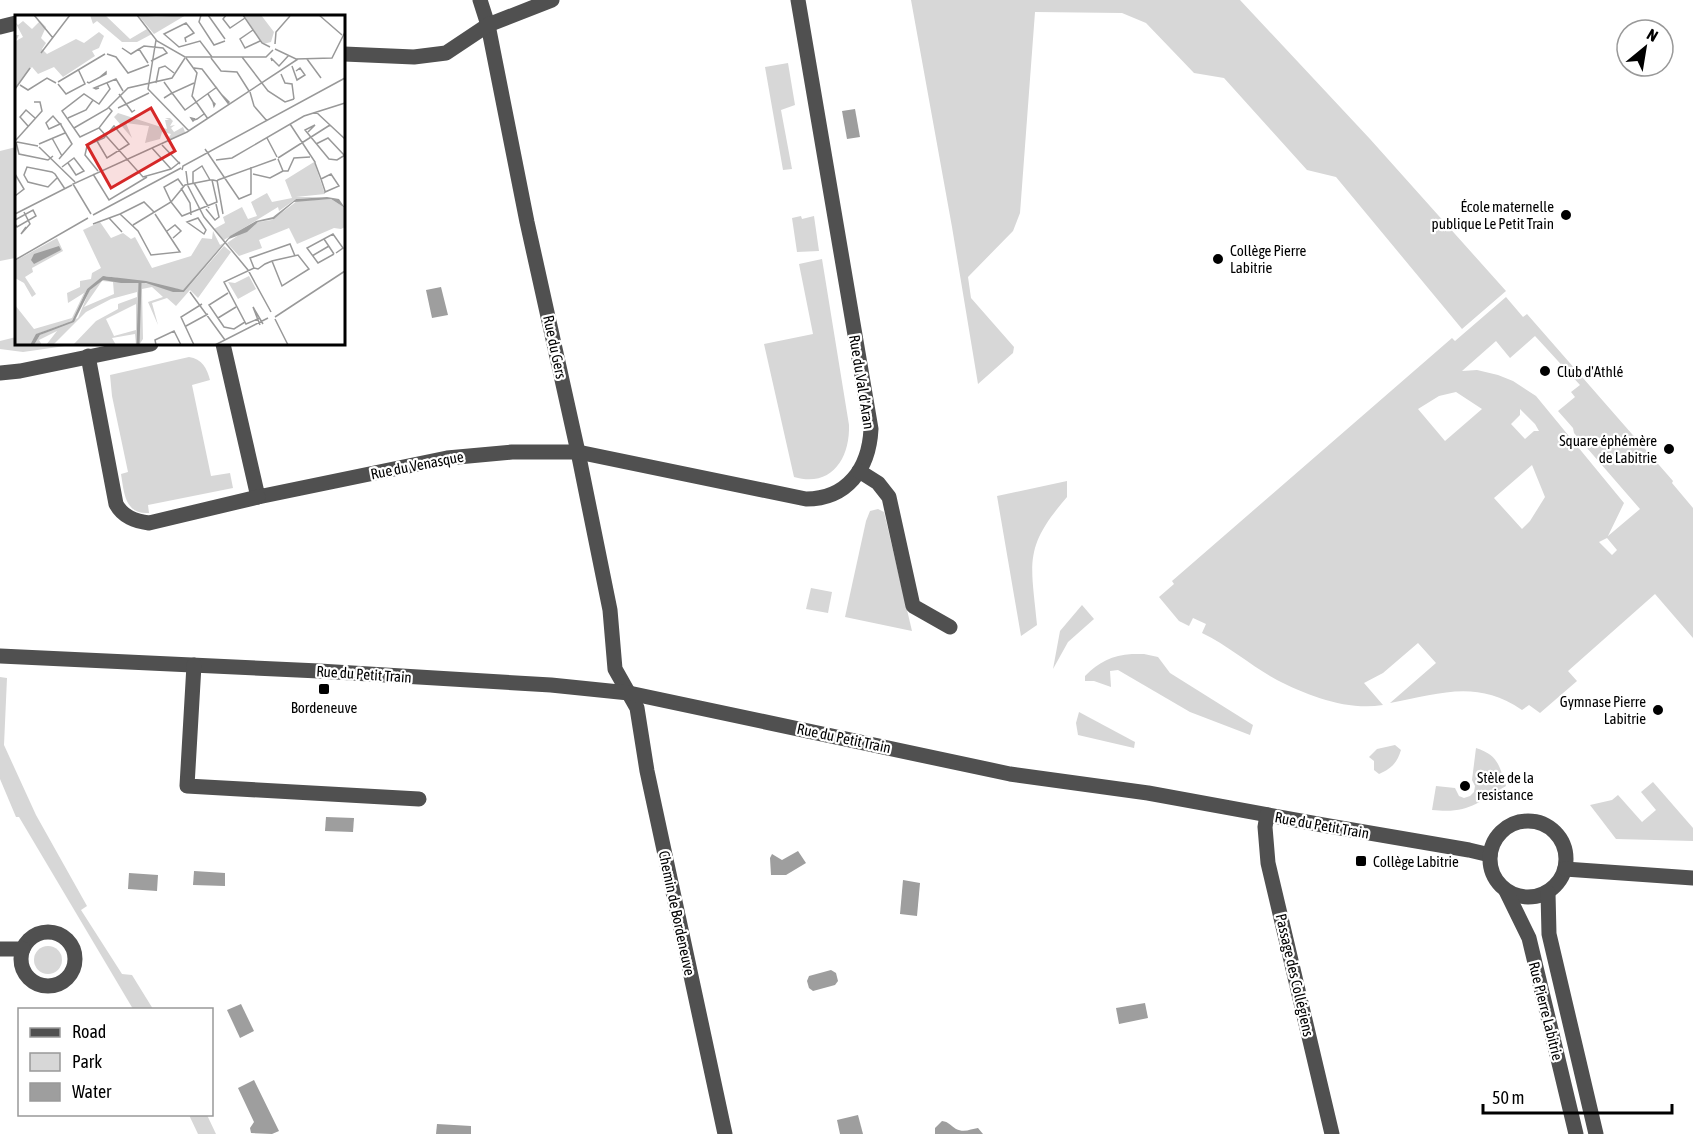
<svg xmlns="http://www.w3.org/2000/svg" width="1693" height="1134" font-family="'Asap Condensed',sans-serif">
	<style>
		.green { fill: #d7d7d7; fill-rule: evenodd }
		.water { fill: #9e9e9e }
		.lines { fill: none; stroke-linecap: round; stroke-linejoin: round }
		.minor { stroke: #505050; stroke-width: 15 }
		.poi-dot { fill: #000; stroke: #fff; stroke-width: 2 }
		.labels { text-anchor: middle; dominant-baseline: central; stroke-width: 4.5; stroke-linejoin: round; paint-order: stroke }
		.poi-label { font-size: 15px; fill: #000; stroke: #fff; text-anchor: start }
		.street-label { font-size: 15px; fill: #000; stroke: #fff }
		.inset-river { fill: none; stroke: #9e9e9e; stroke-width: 3 }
		.inset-road { fill: none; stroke: #999; stroke-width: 1.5 }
		.view { fill: #d62828; fill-opacity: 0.15; stroke: #d62828; stroke-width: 3 }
		.inset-edge { fill: none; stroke: #000; stroke-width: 3 }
	</style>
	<rect width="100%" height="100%" fill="#fff"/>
	<g class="green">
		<path d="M911 0H1240L1370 139 1506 291 1462 329 1336 177 1307 170 1224 78 1194 73 1146 23 1122 13 1035 12 1020 213 1013 231 968 277 971 298 1014 347 1013 353 978 384 952 227Z"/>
		<path d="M788 63 795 105 781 110 792 169 783 170 765 67Z"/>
		<path d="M16 147V300L15 258 0 261V151Z"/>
		<path d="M801 216 802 219 814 216 819 251 797 252 792 218Z"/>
		<path d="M822 259 849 425C850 459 831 488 794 477L764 344 813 334 799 264Z"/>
		<path d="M1506 297 1523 317 1527 314 1673 481 1672 483 1693 508V638L1655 594 1568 671 1577 681 1540 713 1529 705 1522 710C1476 679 1440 694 1390 703L1436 663 1418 643 1383 673 1364 683 1383 705C1348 711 1308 696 1277 680 1251 666 1229 646 1202 633L1206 624 1193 618 1189 626 1179 621 1159 597 1174 584 1172 581 1452 338 1455 341ZM1535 336 1580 385 1571 392 1575 397 1558 411 1573 428 1574 433 1640 509 1608 536 1624 503 1536 396 1513 381 1498 375 1477 370 1462 371 1496 341 1510 358ZM1456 392 1482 409 1445 441 1418 409 1439 396ZM1520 409 1535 424 1539 431H1534L1525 439 1511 424 1520 415ZM1532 465 1545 497 1530 521 1522 529 1494 498ZM1607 538 1617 550 1612 555 1599 542Z"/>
		<path d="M16 337V344H66L65 346 23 352 0 349V341Z"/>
		<path d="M189 357C202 359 207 368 210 380L192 385 211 476 230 473 233 488 148 505 149 513C125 515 124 492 121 474L128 472 112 396 110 375Z"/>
		<path d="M1067 481V497C1023 548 1031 562 1037 625L1021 636 997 496Z"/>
		<path d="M878 509 884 512 912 631 845 617 866 521 870 511Z"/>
		<path d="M811 588 832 592 828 613 806 609Z"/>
		<path d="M1082 605 1094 619 1068 642 1053 669 1060 631Z"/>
		<path d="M1132 654H1144L1158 657 1170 673 1253 725 1250 735 1190 712 1118 670 1110 671 1111 687 1094 681H1085V676C1099 662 1112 655 1132 654Z"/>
		<path d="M0 677 7 678 4 745 36 815 87 906 81 910 122 974 132 975 153 1009H133L19 817H16L0 779Z"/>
		<path d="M1079 712 1135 742 1134 748 1078 735 1076 723Z"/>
		<path d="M1395 745 1401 750C1397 763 1391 769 1379 774L1374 770V761L1369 757 1377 749Z"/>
		<path d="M1476 748C1498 755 1499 765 1506 786 1476 803 1469 814 1432 810L1436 786 1455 788 1459 796 1464 798 1470 796 1474 792 1475 786 1472 780Z"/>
		<path d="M1653 782 1693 828V841L1616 839 1590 805 1612 800 1618 795 1642 822 1656 810 1641 792Z"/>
		<circle cx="48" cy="960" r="14"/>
		<path d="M189 1115H207L216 1134H198Z"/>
	</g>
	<g class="water">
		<path d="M855 109 860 137 847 139 842 111Z"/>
		<path d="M441 287 448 315 432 318 426 290Z"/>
		<path d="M326 817 354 818 353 832 325 831Z"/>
		<path d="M798 851 806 863 786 875H771L770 858 772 854 782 860Z"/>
		<path d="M194 871 225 873V886L193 885Z"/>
		<path d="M129 873 158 875 157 891 128 889Z"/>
		<path d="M903 880 920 883 917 916 900 914Z"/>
		<path d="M831 970 836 973 838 981 835 985 813 991 809 988 807 981 809 976Z"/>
		<path d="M1145 1003 1148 1018 1119 1024 1116 1008Z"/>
		<path d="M241 1004 254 1031 240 1038 227 1010Z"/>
		<path d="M254 1080 279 1131 272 1134 251 1133 250 1128 254 1122 238 1088Z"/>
		<path d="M858 1115 863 1134H840L837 1120Z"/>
		<path d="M942 1121C949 1122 950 1125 956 1129 964 1133 971 1129 978 1128L983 1134H935V1128Z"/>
		<path d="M437 1124 471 1126V1134H436Z"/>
	</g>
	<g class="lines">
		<g class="minor">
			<path d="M480 0 488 25 527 222 578 452 610 610 615 669 637 708 647 771 725 1134"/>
			<path d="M0 27 16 23"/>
			<path d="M344 54 414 57 446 53 488 25 552 0"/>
			<path d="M223 344 258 497 447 458 512 452H578L806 499C847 499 869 469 871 429L798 0"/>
			<path d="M88 356 116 504C123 517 135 521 149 523L258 497"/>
			<path d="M0 373 20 371 151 344"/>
			<path d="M859 471 878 483 889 497 913 606 950 627"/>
			<path d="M0 656 319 671 551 685 629 693 1010 774 1148 793 1323 825 1469 850 1490 855"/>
			<path d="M194 665 187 786 419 799"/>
			<path d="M1267 815 1265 827 1268 863 1332 1134"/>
			<circle cx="1528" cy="859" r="38"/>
			<path d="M1565 869 1693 878"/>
			<path d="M1506 891 1529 938 1576 1134"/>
			<path d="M1548 893 1549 934 1596 1134"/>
			<circle cx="48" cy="959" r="27"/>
			<path d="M0 949H23"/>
		</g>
	</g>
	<g class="poi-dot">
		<circle cx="1566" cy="215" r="6"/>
		<circle cx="1218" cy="259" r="6"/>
		<circle cx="1545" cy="371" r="6"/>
		<circle cx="1669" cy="449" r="6"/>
		<rect x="318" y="683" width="12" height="12" rx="3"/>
		<circle cx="1658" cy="710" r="6"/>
		<circle cx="1465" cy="786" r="6"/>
		<rect x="1355" y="855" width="12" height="12" rx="3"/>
	</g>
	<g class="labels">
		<g class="poi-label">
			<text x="1554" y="206" text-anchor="end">École maternelle<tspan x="1554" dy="17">publique Le Petit Train</tspan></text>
			<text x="1230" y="250">Collège Pierre<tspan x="1230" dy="17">Labitrie</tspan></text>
			<text x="1557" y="371">Club d'Athlé</text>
			<text x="1657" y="440" text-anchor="end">Square éphémère<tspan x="1657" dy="17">de Labitrie</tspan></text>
			<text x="1646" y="701" text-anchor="end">Gymnase Pierre<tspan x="1646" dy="17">Labitrie</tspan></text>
			<text x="324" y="707" text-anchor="middle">Bordeneuve</text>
			<text x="1477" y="777">Stèle de la<tspan x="1477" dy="17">resistance</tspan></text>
			<text x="1373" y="861">Collège Labitrie</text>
		</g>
		<g class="street-label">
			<text transform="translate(555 347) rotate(78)">Rue du Gers</text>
			<text transform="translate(862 382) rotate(81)">Rue du Val d'Aran</text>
			<text transform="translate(417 465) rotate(-11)">Rue du Venasque</text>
			<text transform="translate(364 674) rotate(4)">Rue du Petit Train</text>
			<text transform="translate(844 738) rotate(12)">Rue du Petit Train</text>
			<text transform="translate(1322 825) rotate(10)">Rue du Petit Train</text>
			<text transform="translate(677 913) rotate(78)">Chemin de Bordeneuve</text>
			<text transform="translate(1295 975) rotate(77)">Passage des Collégiens</text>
			<text transform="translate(1546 1011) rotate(76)">Rue Pierre Labitrie</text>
		</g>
	</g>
	<g transform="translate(15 15)">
		<rect width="330" height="330" fill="#fff"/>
		<path d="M75 0H90L115 24 132 14 137 19 122 27H107L82 6 78 9ZM123 0 141 2 171 0 139 19ZM229 0H246L259 17 256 27 248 29ZM8 6 17 14 25 6 31 12 26 23 31 28 27 34 32 39 61 24 69 28 84 17 89 21 84 33 77 36 80 41 48 62 39 52 23 59 17 52 0 73V20H4L1 26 8 22 0 7 3 10ZM103 98 152 114 150 105H154L150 103H155L158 106 155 111 160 110 156 113 159 117 168 112 170 117 151 127 156 119 147 117 145 124 130 128 134 111 111 108 117 123 99 102ZM299 147 310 179 281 182H308L281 184 264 196 263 192 209 225 199 214 210 208 208 202 227 192 233 204 242 201 236 187 252 178 257 187 277 183 270 165ZM316 184 330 193V212L326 214 319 213 282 229 274 213 244 225 247 233 224 241 212 228 243 207 257 205 282 186ZM85 207 96 223 108 218 116 224 120 222 137 253 176 241 187 223 197 224 198 216 205 230 209 228 168 275 91 261 72 274 57 306 22 319 15 330H0V290L19 314 57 303 69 278 53 288 52 278 65 272V266L76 264 77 258 86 253 68 215ZM42 223 48 236 17 253 18 257 10 262 21 279 17 282 9 268 0 263V246ZM209 231 216 237 183 283 175 275 161 291 152 283 137 288 143 310 133 287 148 282 137 272 127 274 128 324 124 330H121L120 319 97 323 101 330H58L81 306 103 294V289L122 282V277L96 284 71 297 38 330H31L42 316 24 325 27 330H19L25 320 63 303 75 274 86 265 131 268 169 277ZM87 266 98 267 99 279 69 292ZM121 289V315L99 321 91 304ZM234 261 241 274 223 284 213 267 220 268Z" fill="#d7d7d7" fill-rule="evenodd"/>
		<path d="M312 182 324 184 330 193 316 184 279 187 259 204 243 207 232 217 214 224 169 277H158L131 268H106L88 265 75 275 59 307 25 320 19 330H15L21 319 57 306 72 274 88 261 131 266 168 275 215 221 241 206 258 202 281 184ZM44 231 46 235 19 249 16 245 19 239Z" fill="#9e9e9e"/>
		<path class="inset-river" d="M123 330 125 268"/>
		<path class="inset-road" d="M19 0 38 23M122 0 142 26 170 42H251L258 35M186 0 184 7 199 30 210 26M193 0 210 24M211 0 208 4 215 13 230 3M228 0 247 28 255 32M304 0 327 20M238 15 225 24 230 33 245 26M141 25 133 74 174 116M171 27 170 23 179 18 171 8 149 19 164 32 185 26 197 42M260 29 261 17 275 1M107 33 116 39 124 34M260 34 281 44 317 43 330 17M26 38 55 0M92 39 101 42 113 58 134 50M227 42 253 76 270 87 279 84M171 43 182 58 177 81 193 104M196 43 206 56 222 57 234 76M292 44 306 63M257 46 256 43 264 51 274 40M133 48 124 34 129 31 148 33 152 38 136 46M277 51 282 65 290 60 285 53 281 56M179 53 187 54 213 88 214 87 207 80M266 59 270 68 277 69 279 84M43 67 90 39M72 67 74 68 91 59V57L85 62M92 68 95 74 84 89 69 79 47 96 65 122 84 113 97 96 93 92M141 68 144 53 150 51 159 58M179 68 157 78 170 95 202 72M43 69 51 79 70 69 63 54M5 70 13 75 32 63 41 68M84 73 81 74 79 73 101 64 108 76M0 74 15 53M235 77 239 91 252 106M104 79 117 97 120 95M193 79 198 87 200 89 199 91 198 87M149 83 157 78 149 67M103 93 134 78M301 97 330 124M53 103 71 95 78 85M180 104 176 103 178 106 179 105 182 104 189 99M275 109 300 147V148L306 164 310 176V177L324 171 316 159 306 164M13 111 5 102 11 95 20 103M59 113 92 94 113 73 157 63 170 43M84 113 128 162 156 154 165 147M293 117 300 110 290 115 314 144 322 145 330 140M37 123 47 141M252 123 262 142M1 125 27 96 25 87H19H23M82 126 92 143 114 129 99 111 89 123 77 128 72 131 70 140 83 156M1 127 4 139 33 145 38 141M2 127 23 131M24 129 50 118M301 129 313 123 329 140M147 130 165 149M24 132 60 167M137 133 156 154M190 134 224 184 236 179V152M263 143 315 110M44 144 57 129 46 110V109L44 108 38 101 31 108 34 114 45 109M263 144 268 156H273L279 143 295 142M201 145 217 143 289 101 330 88M47 152 59 143 69 156 61 160 53 148M167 155 168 151 330 63M171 156 173 171 189 202 233 255 256 297M0 159 9 174 0 181M78 159 94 185 132 162M238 159 255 163 268 156M42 163 33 172 13 167 9 160 12 152 37 157 40 159 50 174M197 165 202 187 167 201 156 187 170 170 195 165H198L202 166 203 165 261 144M202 165 208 199M178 168V157L187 151 195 165M179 168 194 193M166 173 175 188 176 200M191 194 200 205 204 202 201 189M9 197 15 209 6 219 11 212M139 197 129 187 105 199 123 216 136 240 165 237 140 199M0 199 57 170M76 199 58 169 172 117 283 44M78 200 166 153M94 203 107 217M183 203 191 215 189 219 172 207ZM0 205 18 195 21 201 2 212 0 209M78 209 105 199M118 210 156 187 149 172 163 164 168 171M152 216 160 210 166 216 158 223M309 224 319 239M319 239 303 248 292 233 318 219 328 233 321 238M297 241 314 231M0 245 73 203M239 253 235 243 275 229 280 241M175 277 210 325M213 278 194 290 209 312 219 314 230 307M260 302 330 256M203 303 221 292M245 303 231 309 209 267 239 253 243 254 250 249 257 246 261 245 283 240 294 254 267 271 257 246M260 304 273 330M245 310 238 292 248 309M171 311 193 299M141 330 140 325 159 316 166 330M179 330 166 302 187 289M200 330 253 303"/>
		<path class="view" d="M136 93 160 136 96 173 72 130Z"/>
		<rect width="330" height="330" class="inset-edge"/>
	</g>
	<rect x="18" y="1008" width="195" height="108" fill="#ffffff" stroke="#999999" stroke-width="1.5"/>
	<rect x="30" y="1028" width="30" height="9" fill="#505050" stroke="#999999" stroke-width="1.5"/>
	<text x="72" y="1038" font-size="18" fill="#000000">Road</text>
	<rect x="30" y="1053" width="30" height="18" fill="#d7d7d7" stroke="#999999" stroke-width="1.5"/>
	<text x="72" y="1068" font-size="18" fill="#000000">Park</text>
	<rect x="30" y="1083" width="30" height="18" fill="#9e9e9e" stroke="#999999" stroke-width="1.5"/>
	<text x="72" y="1098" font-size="18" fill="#000000">Water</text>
	<g transform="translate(1645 48) rotate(30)"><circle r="28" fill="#ffffff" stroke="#999999" stroke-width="1.5"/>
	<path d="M0-4.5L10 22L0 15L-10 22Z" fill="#000000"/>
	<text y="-9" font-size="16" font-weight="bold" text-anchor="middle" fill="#000000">N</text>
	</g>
	<path d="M1483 1104v9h189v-9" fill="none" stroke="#000000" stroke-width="3"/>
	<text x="1492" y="1104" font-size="18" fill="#000000" stroke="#ffffff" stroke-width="4.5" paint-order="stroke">50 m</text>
</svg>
